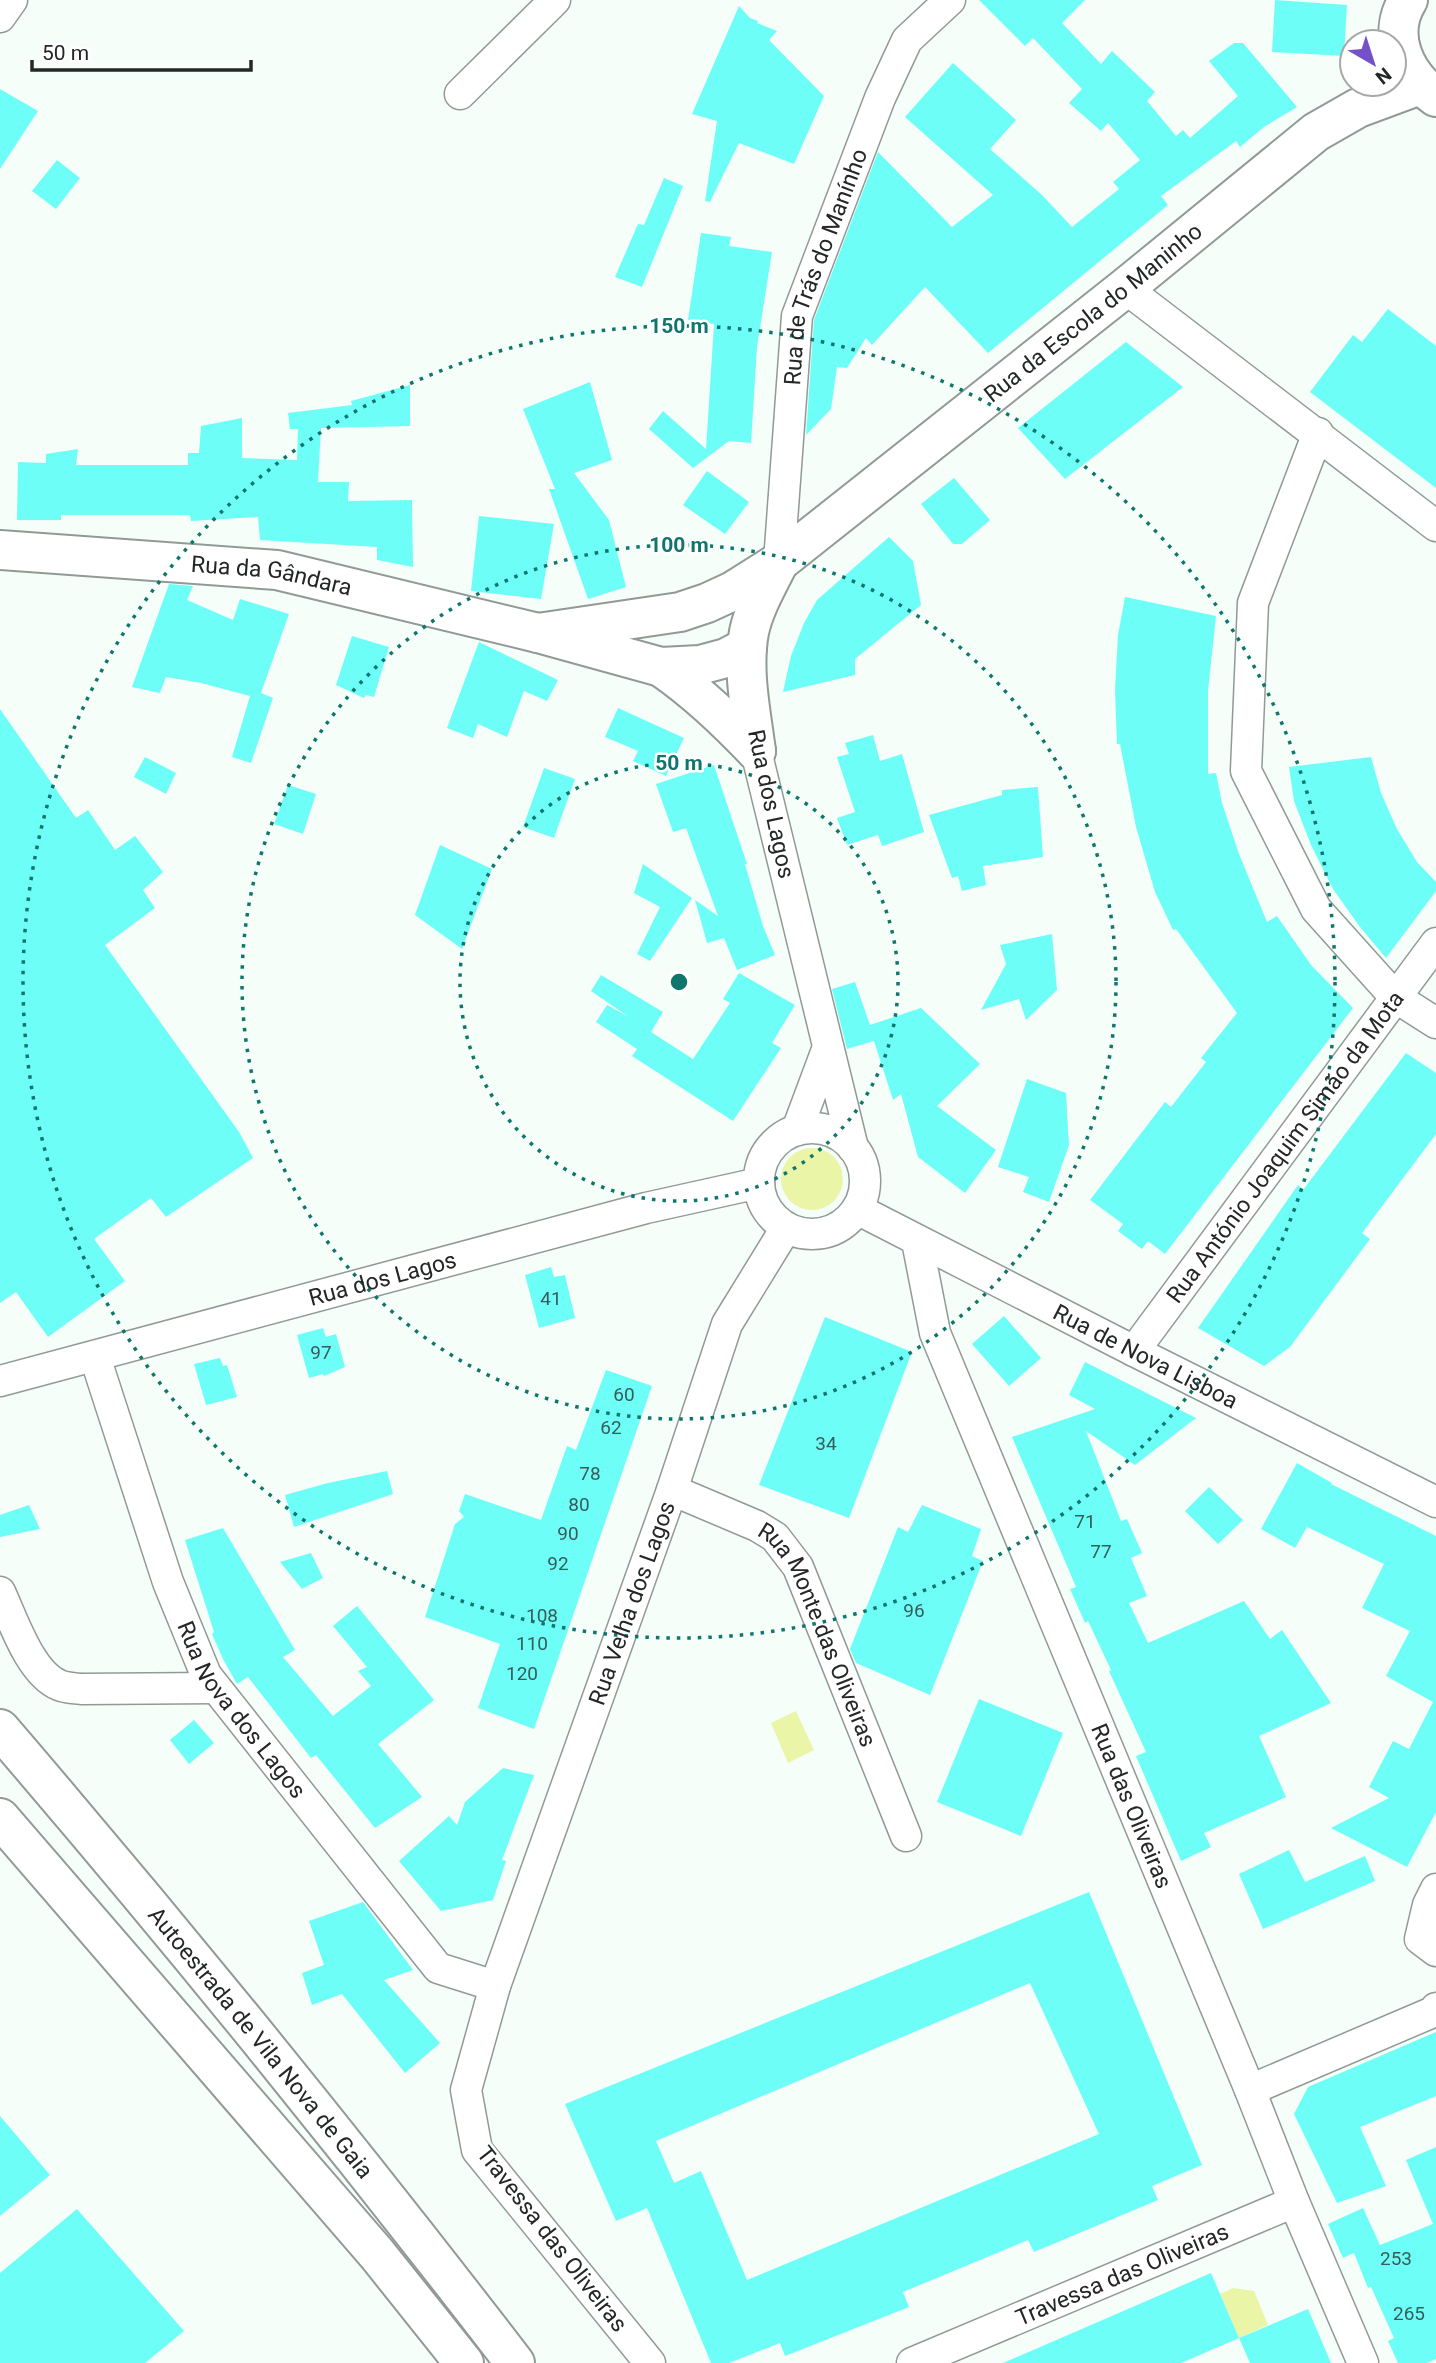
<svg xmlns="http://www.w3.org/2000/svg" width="1436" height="2363" font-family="Roboto,sans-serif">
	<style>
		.green { fill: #ebf5a8 }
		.building { fill: #6efef8; fill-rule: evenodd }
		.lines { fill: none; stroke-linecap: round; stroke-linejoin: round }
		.minor-casing { stroke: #929a96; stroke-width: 33 }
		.major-casing { stroke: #929a96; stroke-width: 42 }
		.highway-casing { stroke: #929a96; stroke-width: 42 }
		.minor { stroke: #fff; stroke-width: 30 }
		.major { stroke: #fff; stroke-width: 38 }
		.highway { stroke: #fff; stroke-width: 38 }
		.ring { fill: none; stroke: #0f766e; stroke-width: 3.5; stroke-dasharray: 3.5 7 }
		.labels { text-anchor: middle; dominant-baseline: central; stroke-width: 5; stroke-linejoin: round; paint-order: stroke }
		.number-label { font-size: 19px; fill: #365d5a }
		.street-label { font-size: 23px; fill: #242726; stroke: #fff }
		.centre { fill: #0f766e; stroke: #fff; stroke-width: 3.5 }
		.ring-label { font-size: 21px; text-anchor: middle; font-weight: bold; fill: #0f766e; stroke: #fff; stroke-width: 5; stroke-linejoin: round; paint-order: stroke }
	</style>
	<rect width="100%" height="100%" fill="#f5fef9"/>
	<g class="green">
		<circle cx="812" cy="1179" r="31"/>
		<path d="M796 1711 814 1750 788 1763 771 1723Z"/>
		<path d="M1233 2288 1254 2291 1268 2325 1239 2338 1220 2294Z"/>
	</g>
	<g class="building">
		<path d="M979 0H1085L1062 23 1101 64 1112 51 1155 92 1147 101 1176 136 1183 130 1190 138 1238 96 1209 61 1234 43H1243L1297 107 1264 127 1240 147 1236 141 1161 196 1168 205 988 353 925 287 872 345 866 338 847 368 837 367 831 409 806 435 814 320 878 152 952 227 993 195 905 117 953 63 1016 120 990 149 1042 195 1072 227 1119 189 1113 182 1140 160 1108 123 1101 131 1069 103 1082 89 1033 38 1025 46Z"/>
		<path d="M1275 0 1347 5 1344 56 1272 52Z"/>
		<path d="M739 6 750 18 758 21 757 23 777 31 769 40 824 96 794 164 739 143 710 202 705 201 717 121 692 114Z"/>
		<path d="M0 89 38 111 0 169Z"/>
		<path d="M57 160 80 178 56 209 32 191Z"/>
		<path d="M664 178 683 186 642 287 615 277 638 224 644 225Z"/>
		<path d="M701 233 731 237 729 246 772 252 757 347 751 443 729 441 693 468 649 429 663 411 706 449 714 324 688 320Z"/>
		<path d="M1388 309 1436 346V488L1310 392 1353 335 1362 342Z"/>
		<path d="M1126 342 1183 387 1065 479 1018 428Z"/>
		<path d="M590 382 612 460 574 473 609 520 626 587 588 599 549 489H555L523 409Z"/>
		<path d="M410 385V426L321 428 318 482H349L348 501 412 500 413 567 377 560V547L260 540 258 517 191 521 190 515H61V520H17L18 462 46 463V454L78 449 76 465H188V453H199L201 426 242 418V458L297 460 298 429H290L288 413 352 405 351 401Z"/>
		<path d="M707 471 749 502 725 534 683 505Z"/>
		<path d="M954 478 990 520 962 544H953L921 504Z"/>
		<path d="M479 516 554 524 541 599 471 591Z"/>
		<path d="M889 537 913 561 921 605 855 659V675L783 692 791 656 804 623 817 600Z"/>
		<path d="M169 584 193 586 187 600 233 620 240 599 289 614 261 693 273 698 251 763 232 757 250 696 201 683 166 677 160 693 132 687Z"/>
		<path d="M1125 597 1216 616 1208 691V774L1216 773 1222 803 1239 854 1267 922 1277 916 1311 965 1353 1008 1165 1254 1148 1241 1142 1249 1118 1231 1123 1224 1090 1200 1165 1102 1171 1107 1206 1062 1201 1058 1237 1013 1176 929 1173 930 1155 892 1136 827 1120 744H1117L1115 690 1118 635Z"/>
		<path d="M352 636 389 647 374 697 366 695 364 698 336 685Z"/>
		<path d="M479 642 558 680 547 701 524 691 507 737 478 724 473 738 447 728Z"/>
		<path d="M618 708 684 738 666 776 633 761 638 751 605 737Z"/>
		<path d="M0 709 76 818 88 810 115 850 135 836 163 872 143 890 155 908 105 945 239 1132 253 1158 166 1217 151 1198 94 1239 125 1281 48 1337 16 1292 0 1303Z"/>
		<path d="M873 735 880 761 902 754 924 832 882 846 878 835 847 845 837 818 855 812 837 757 849 754 845 743Z"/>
		<path d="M145 757 176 773 166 794 134 777Z"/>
		<path d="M1371 757 1381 793 1397 829 1417 862 1436 882V891L1386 958 1360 927 1333 889 1311 845 1294 801 1289 767Z"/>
		<path d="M714 765 747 864H745L763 926 775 955 737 970 724 938 707 943 695 900 718 916 686 828 673 832 656 784Z"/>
		<path d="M544 768 575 779 554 838 523 827Z"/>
		<path d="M288 785 316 794 303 834 274 824Z"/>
		<path d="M1038 787 1043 857 983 866 986 885 962 891 958 876 952 878 929 815 1002 795V790Z"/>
		<path d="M440 845 492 869 462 949 415 915Z"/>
		<path d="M643 864 692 898 650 961 637 954 660 907 634 893Z"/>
		<path d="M1052 934 1057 990 1026 1020 1019 999 981 1010 1006 964 1000 945Z"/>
		<path d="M739 973 795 1005 772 1043 781 1048 733 1121 632 1056 637 1049 596 1022 607 1005 629 1017 591 991 601 975 663 1012 651 1032 693 1059 730 1003 723 999Z"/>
		<path d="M855 982 870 1025 921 1008 980 1064 937 1106 996 1150 965 1193 918 1157 901 1094 893 1100 874 1041 847 1049 832 989Z"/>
		<path d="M1406 1053 1436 1073V1134L1362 1233 1370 1239 1290 1347 1264 1366 1198 1328 1298 1185 1303 1190Z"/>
		<path d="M1027 1079 1066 1093 1069 1145 1049 1202 1023 1192 1029 1177 998 1167Z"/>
		<path d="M551 1267 554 1277 565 1275 575 1318 539 1328 525 1275Z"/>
		<path d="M1004 1316 1041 1358 1009 1386 972 1344Z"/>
		<path d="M825 1317 912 1352 849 1518 759 1485Z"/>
		<path d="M323 1328 326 1337 336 1334 345 1367 324 1376 323 1374 309 1378 297 1335Z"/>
		<path d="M220 1358 223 1366 227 1365 237 1397 206 1405 194 1364Z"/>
		<path d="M1085 1362 1196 1418 1135 1465 1086 1431 1121 1521 1127 1519 1142 1553 1131 1558 1147 1596 1129 1603 1148 1643 1244 1601 1270 1639 1282 1630 1331 1703 1259 1736 1286 1797 1204 1833 1211 1847 1181 1861 1136 1756 1146 1752 1109 1671 1111 1670 1088 1621 1085 1623 1070 1589 1076 1587 1012 1437 1095 1409 1069 1395Z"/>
		<path d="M606 1370 652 1386 534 1729 478 1708 500 1644 425 1617 455 1524 464 1517 459 1511 465 1494 541 1520 567 1446 576 1450Z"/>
		<path d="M1297 1463 1332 1483 1331 1484 1436 1536V1812L1407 1867 1331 1828 1389 1798 1369 1787 1393 1741 1409 1749 1433 1702 1386 1676 1410 1631 1362 1608 1384 1564 1307 1527 1295 1548 1261 1529Z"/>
		<path d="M387 1471 393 1494 294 1527 285 1495 328 1483Z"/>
		<path d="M1209 1487 1243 1520 1218 1544 1185 1511Z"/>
		<path d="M29 1505 40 1529 0 1537V1515Z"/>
		<path d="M922 1505 981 1529 972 1556 983 1561 930 1695 856 1663 850 1649 898 1527 908 1532Z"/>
		<path d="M223 1528 295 1650 283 1657 333 1716 371 1686 358 1671 367 1667 333 1626 357 1606 434 1700 378 1744 422 1797 375 1828 316 1755 311 1758 248 1677 237 1684 223 1659 212 1634 214 1632 185 1540Z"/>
		<path d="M311 1553 323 1578 302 1589 280 1562Z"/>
		<path d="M979 1699 1063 1733 1021 1836 937 1802Z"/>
		<path d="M194 1720 214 1743 189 1764 170 1740Z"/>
		<path d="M503 1768 534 1775 502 1860 506 1861 493 1900 441 1911 399 1861 449 1816 457 1825 465 1802Z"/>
		<path d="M1289 1850 1305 1882 1365 1856 1375 1881 1263 1929 1239 1874Z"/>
		<path d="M1089 1892 1202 2165 1152 2186 1158 2200 1034 2252 1028 2240 903 2292 909 2307 785 2356 780 2343 729 2363H711L647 2208 616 2221 565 2104ZM1030 1983 1099 2134 747 2280 701 2171 674 2183 656 2141Z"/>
		<path d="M363 1902 413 1970 384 1980 440 2043 405 2073 342 1994 312 2005 302 1973 324 1965 309 1921Z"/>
		<path d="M1436 2032V2096L1360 2127 1386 2186 1337 2203 1294 2114 1308 2087Z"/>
		<path d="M0 2116 50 2175 0 2216Z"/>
		<path d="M1436 2147V2359L1427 2363H1398L1388 2341 1394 2338 1371 2287 1368 2288 1354 2253 1343 2258 1328 2224 1363 2208 1380 2245 1433 2224 1406 2160Z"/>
		<path d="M77 2209 184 2331 145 2363H0V2273Z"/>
		<path d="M1211 2273 1239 2338 1181 2363H1003Z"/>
		<path d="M1308 2309 1331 2363H1250L1239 2338Z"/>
	</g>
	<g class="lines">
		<g class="minor-casing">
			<g id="minor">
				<path d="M0 17 12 0"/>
				<path d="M460 94 555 0"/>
				<path d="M1125 288 1436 526"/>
				<path d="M1318 433 1253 603 1246 771 1316 909 1395 997 1436 1023"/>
				<path id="s1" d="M779 562 797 316 880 98 907 40 950 0"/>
				<path d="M756 751 853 1148"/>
				<circle cx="812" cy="1181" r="53"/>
				<path d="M797 1130 828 1047"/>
				<path id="s2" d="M857 1209 1134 1351 1436 1502"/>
				<path id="s3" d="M917 1241 935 1333 1250 2090 1294 2202 1363 2363"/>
				<path id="s4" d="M1134 1351 1436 943"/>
				<path id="s5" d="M95 1357 168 1582 206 1675 438 1968 495 1986"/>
				<path id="s6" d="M0 1381 646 1208 759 1183"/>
				<path id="s7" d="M672 1490 757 1526 775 1537 798 1567 906 1836"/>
				<path d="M0 1592C13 1620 30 1673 59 1685 65 1688 74 1688 81 1689L216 1688"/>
				<path d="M1436 1889 1428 1905 1420 1939 1436 1951"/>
				<path d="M1250 2090 1433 2012 1436 2008"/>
				<path id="s8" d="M650 2363 477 2150 466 2090 495 1986 672 1490 727 1324 786 1228"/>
				<path id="s9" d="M912 2363 1294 2202"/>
			</g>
		</g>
		<g class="major-casing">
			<g id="major">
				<path d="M1408 0C1386 35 1405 75 1436 97"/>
				<path id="s10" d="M0 550 277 570 538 633 661 667 700 665 726 658 747 647"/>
				<path id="s11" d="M538 633 680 612 707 603 733 591 779 562 1125 288 1316 132 1358 108 1420 85"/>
				<path d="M661 667C697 692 726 720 756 751"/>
				<path d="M756 751C751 712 742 671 749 632 754 608 768 584 779 562"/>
			</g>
		</g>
		<g class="highway-casing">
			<g id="highway">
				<path id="s12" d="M0 1729C177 1935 349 2147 515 2363"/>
				<path d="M0 1818 377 2254 464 2363"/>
			</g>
		</g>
		<use href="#minor" class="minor"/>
		<use href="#major" class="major"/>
		<use href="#highway" class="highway"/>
	</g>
	<g class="ring">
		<circle cx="679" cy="982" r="219"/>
		<circle cx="679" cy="982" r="437"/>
		<circle cx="679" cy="982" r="656"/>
	</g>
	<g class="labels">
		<g class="number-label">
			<text x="551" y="1298">41</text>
			<text x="321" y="1352">97</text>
			<text x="624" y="1394">60</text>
			<text x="611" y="1427">62</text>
			<text x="826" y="1443">34</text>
			<text x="590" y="1473">78</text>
			<text x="579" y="1504">80</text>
			<text x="1085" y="1521">71</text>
			<text x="568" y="1533">90</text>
			<text x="1101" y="1551">77</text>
			<text x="558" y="1563">92</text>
			<text x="914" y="1610">96</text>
			<text x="542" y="1615">108</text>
			<text x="532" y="1643">110</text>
			<text x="522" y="1673">120</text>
			<text x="1396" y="2258">253</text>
			<text x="1409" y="2313">265</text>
		</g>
		<g class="street-label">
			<text stroke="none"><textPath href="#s1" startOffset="301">Rua de Trás do Manínho</textPath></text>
			<text stroke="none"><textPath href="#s11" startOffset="656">Rua da Escola do Maninho</textPath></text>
			<text stroke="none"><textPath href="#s10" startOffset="273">Rua da Gândara</textPath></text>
			<text transform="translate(771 804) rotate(78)">Rua dos Lagos</text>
			<text stroke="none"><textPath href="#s4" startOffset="254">Rua António Joaquim Simão da Mota</textPath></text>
			<text stroke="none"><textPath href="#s6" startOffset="396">Rua dos Lagos</textPath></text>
			<text stroke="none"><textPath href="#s2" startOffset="324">Rua de Nova Lisboa</textPath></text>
			<text stroke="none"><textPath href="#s8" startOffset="850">Rua Velha dos Lagos</textPath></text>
			<text stroke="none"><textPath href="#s7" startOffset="220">Rua Monte das Oliveiras</textPath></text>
			<text stroke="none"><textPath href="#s5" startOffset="385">Rua Nova dos Lagos</textPath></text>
			<text stroke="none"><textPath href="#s3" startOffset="606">Rua das Oliveiras</textPath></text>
			<text stroke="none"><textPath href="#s12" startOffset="408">Autoestrada de Vila Nova de Gaia</textPath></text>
			<text transform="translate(552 2239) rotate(52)">Travessa das Oliveiras</text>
			<text stroke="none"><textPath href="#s9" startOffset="228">Travessa das Oliveiras</textPath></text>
		</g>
	</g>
	<circle cx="679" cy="982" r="10" class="centre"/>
	<g class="ring-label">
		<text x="679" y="333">150 m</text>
		<text x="679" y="552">100 m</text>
		<text x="679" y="770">50 m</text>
	</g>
	<g transform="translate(1373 63) rotate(141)"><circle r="33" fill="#ffffff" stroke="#a7a9a8" stroke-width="2"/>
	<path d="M0-5L12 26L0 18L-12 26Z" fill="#7450c9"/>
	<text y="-10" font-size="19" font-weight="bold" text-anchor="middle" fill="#242726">N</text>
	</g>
	<path d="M32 60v10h219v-10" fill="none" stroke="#242726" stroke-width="3.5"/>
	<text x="42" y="60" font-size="21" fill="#242726" stroke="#ffffff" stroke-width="5" paint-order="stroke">50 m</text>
</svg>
